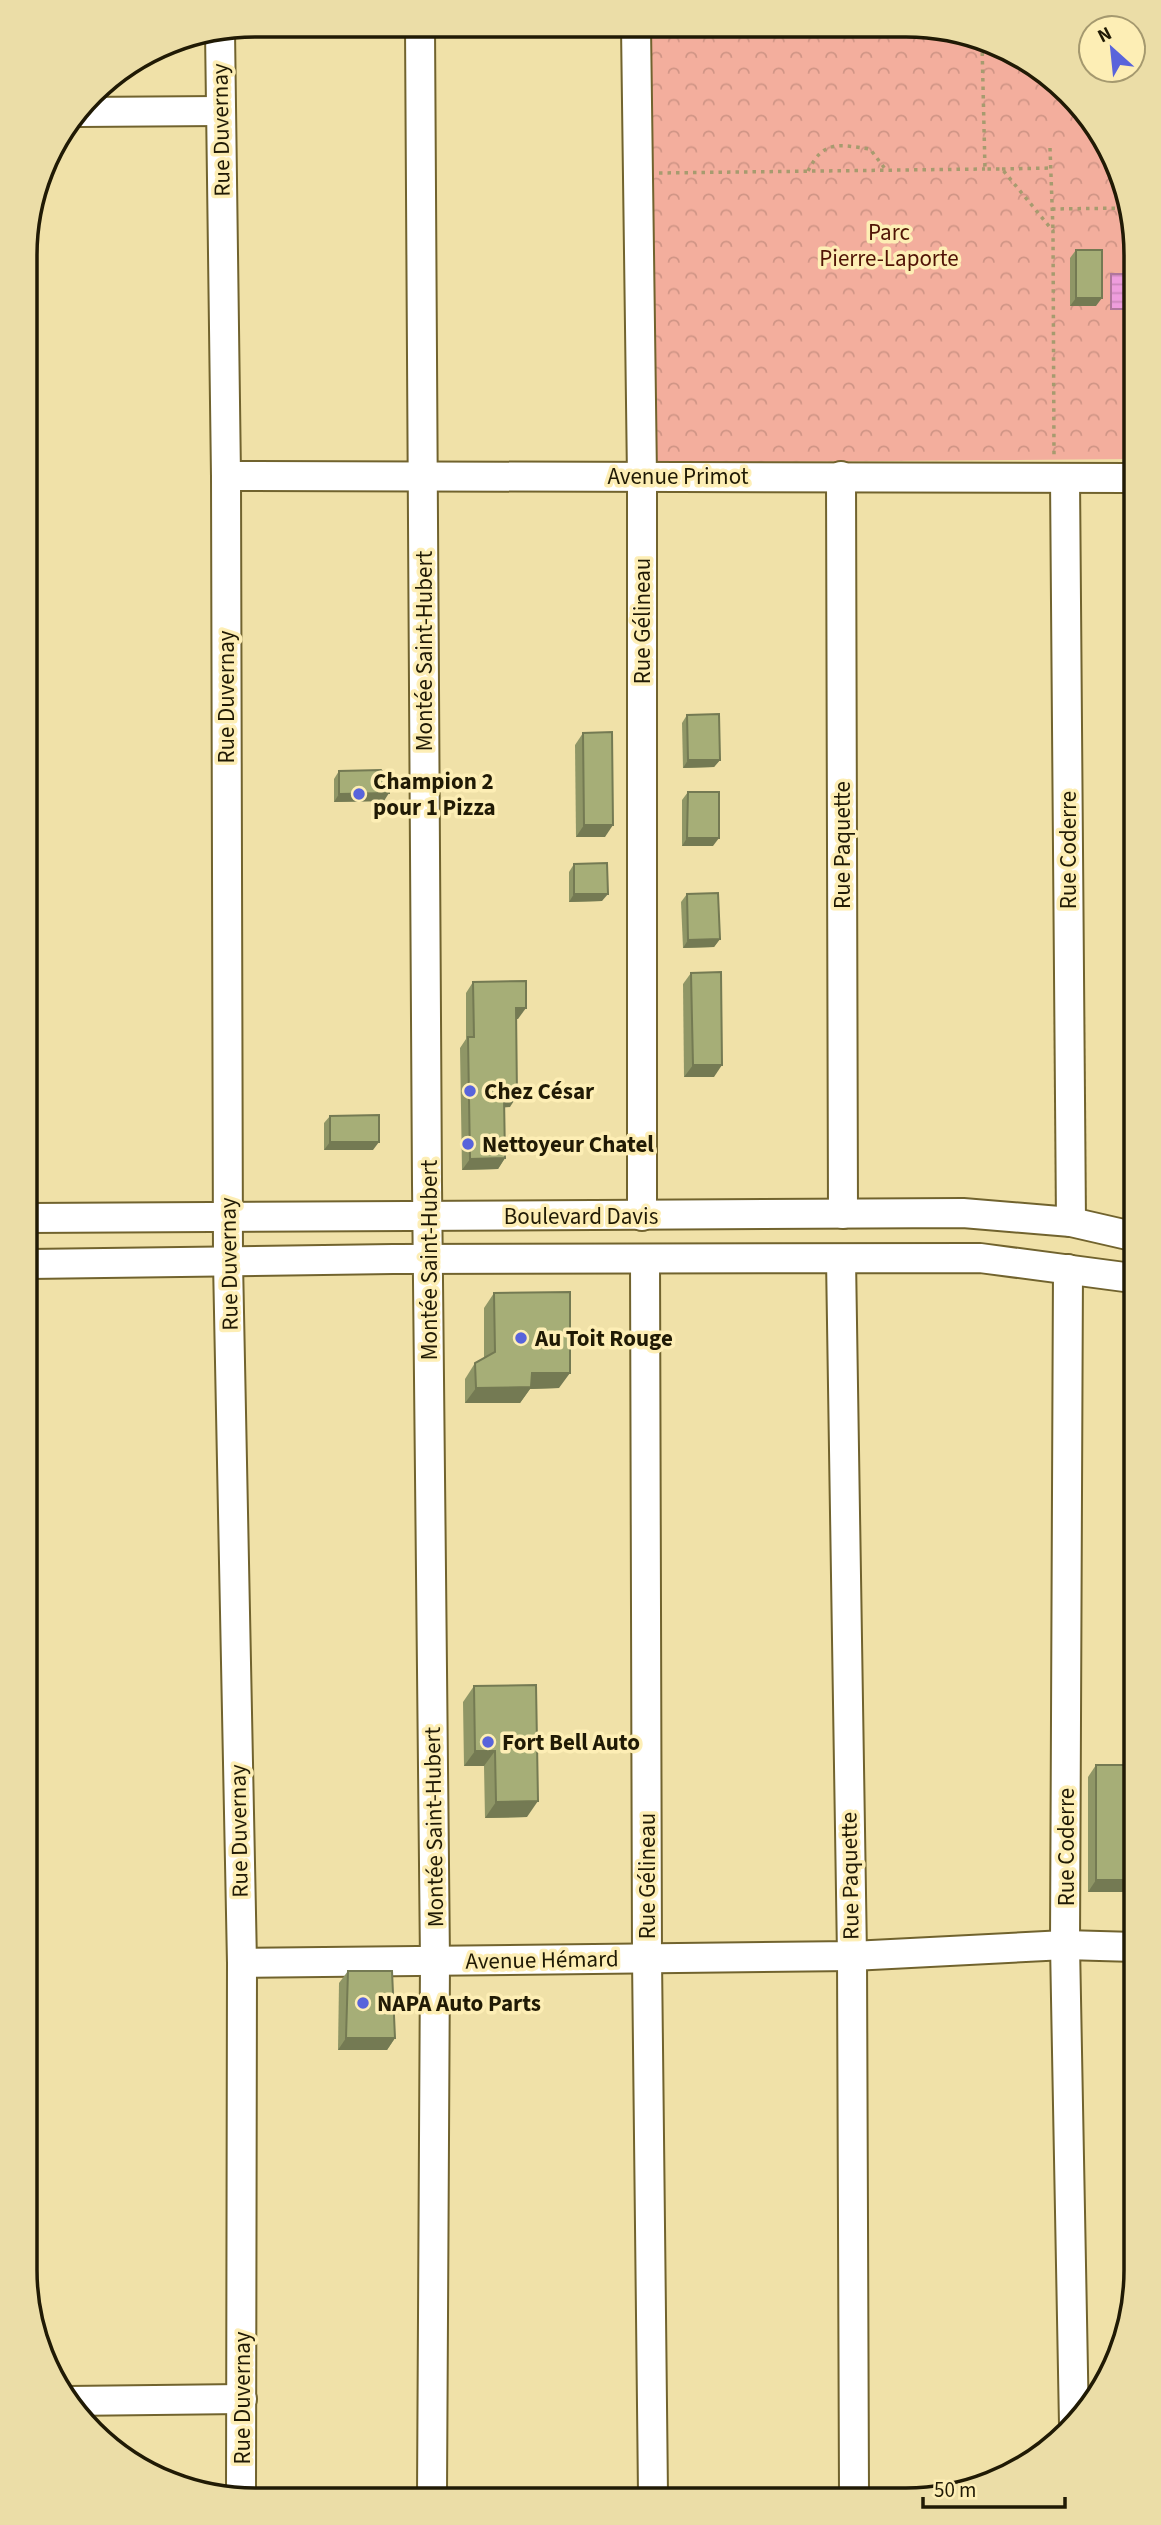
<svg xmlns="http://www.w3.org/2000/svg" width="1161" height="2525" font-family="'Source Sans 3',sans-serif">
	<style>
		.forest { fill: url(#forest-crowns) }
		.water { fill: url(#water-rules); stroke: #b0769c; stroke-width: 2 }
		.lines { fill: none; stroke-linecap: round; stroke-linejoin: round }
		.minor-casing { stroke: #71632e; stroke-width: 32 }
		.path { stroke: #a79b6f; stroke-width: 3.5; stroke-dasharray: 3.5 5; stroke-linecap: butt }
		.minor { stroke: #fff; stroke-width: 28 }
		.wall { fill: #8f9666 }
		.shaded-wall { fill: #747a53 }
		.building { fill: #a6ae77; stroke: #747a53; stroke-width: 2 }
		.poi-dot { fill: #5964db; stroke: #fdeeb5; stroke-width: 2.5 }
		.labels { text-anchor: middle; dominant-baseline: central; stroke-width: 7; stroke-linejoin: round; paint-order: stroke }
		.street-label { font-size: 23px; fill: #201a05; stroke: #fdeeb5 }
		.park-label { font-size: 23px; fill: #501305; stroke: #fdeeb5 }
		.poi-label { font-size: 23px; font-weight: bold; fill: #201a05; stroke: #fdeeb5; text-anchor: start }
		.rim { fill: none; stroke: #201a05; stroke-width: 3.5 }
	</style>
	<defs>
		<pattern id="forest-crowns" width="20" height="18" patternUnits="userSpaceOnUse" patternTransform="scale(1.75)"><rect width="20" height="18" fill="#f3ae9d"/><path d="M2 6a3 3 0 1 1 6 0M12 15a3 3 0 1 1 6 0" fill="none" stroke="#d09586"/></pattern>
		<pattern id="water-rules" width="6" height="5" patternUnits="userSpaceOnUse" patternTransform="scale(1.75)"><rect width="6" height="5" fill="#ee9ddd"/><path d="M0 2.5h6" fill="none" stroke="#cc87bc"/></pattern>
	</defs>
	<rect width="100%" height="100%" fill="#f0e1a8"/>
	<path class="forest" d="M649 27 951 29 1059 82 1098 127 1129 194V459L651 463Z"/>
	<rect class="water" x="1111" y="274" width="18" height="35"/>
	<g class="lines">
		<g class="minor-casing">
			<g id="minor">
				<path d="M420 26 427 1184 435 1961 432 2495"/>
				<path d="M636 27 642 477V1216"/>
				<path d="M220 31 226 476 228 1262 242 1963 241 2496"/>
				<path d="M79 112 220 111"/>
				<path d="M226 476 1130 478"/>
				<path d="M841 476 843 1214"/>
				<path d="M1065 478 1071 1222"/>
				<path d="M28 1218 963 1213 1071 1222 1132 1236"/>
				<path d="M645 1259 647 1958 653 2494"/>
				<path d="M841 1259 852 1956 854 2493"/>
				<path d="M29 1264 393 1259 980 1258 1132 1278"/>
				<path d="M1068 1269 1065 1945 1074 2425"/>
				<path d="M242 1963 852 1956 1065 1945 1135 1947"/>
				<path d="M68 2401 242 2399"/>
			</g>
		</g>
		<g class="path">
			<path d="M982 44 985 169H1002L1053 231 1054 455"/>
			<path d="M1050 148 1053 230"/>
			<path d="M1002 169 1051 168"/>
			<path d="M808 171C824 139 839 145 870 149L886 170"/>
			<path d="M659 173 985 169"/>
			<path d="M1052 209 1129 208"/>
		</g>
		<use href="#minor" class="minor"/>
	</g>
	<g class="wall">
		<path d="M1076 250 1096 306H1070V258Z"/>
		<path d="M687 715 720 760 714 767 683 768 682 723Z"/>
		<path d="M583 733 605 837H576L575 745Z"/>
		<path d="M339 771 384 801 334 802V779Z"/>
		<path d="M688 792 713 846H682V800Z"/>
		<path d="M574 864 602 901 569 902V872Z"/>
		<path d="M687 894 720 939 714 947 683 948 681 902Z"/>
		<path d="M691 973 714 1077H684L683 984Z"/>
		<path d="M473 982 518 1019H516L510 1107H504L505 1158 498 1169 462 1170 460 1048 466 1039V993Z"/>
		<path d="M330 1116 373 1150H324V1123Z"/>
		<path d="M494 1293 559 1388 530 1389 520 1403H465V1379L475 1363 484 1358V1308Z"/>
		<path d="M474 1686 527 1817 485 1818 484 1766H464L463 1702Z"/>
		<path d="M1096 1765 1135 1892H1088V1777Z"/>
		<path d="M348 1971 395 2038 387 2050H338L339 1983Z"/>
	</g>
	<g class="shaded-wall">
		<path d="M1076 298H1102L1096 306H1070Z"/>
		<path d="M688 760H720L714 767 683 768Z"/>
		<path d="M389 793 384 801 334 802 339 794Z"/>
		<path d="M584 825H613L605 837H576Z"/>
		<path d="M687 838H719L713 846H682Z"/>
		<path d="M574 894H608L602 901 569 902Z"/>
		<path d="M720 939 714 947 683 948 688 940Z"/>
		<path d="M516 1008H526L518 1019H508Z"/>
		<path d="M693 1065H722L714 1077H684Z"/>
		<path d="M517 1096 510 1107 496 1108 504 1097Z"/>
		<path d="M330 1142H379L373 1150H324Z"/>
		<path d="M505 1158 498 1169 462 1170 470 1159Z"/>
		<path d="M532 1373H570L559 1388 530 1389 520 1403H465L476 1388Z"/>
		<path d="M475 1751H495L484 1766H464Z"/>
		<path d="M538 1801 527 1817 485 1818 496 1802Z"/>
		<path d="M1096 1880H1135V1892H1088Z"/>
		<path d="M346 2038H395L387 2050H338Z"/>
	</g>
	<g class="building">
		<rect x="1076" y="250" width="26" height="48"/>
		<path d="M719 714 720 760H688L687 715Z"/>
		<path d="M612 732 613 825H584L583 733Z"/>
		<path d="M381 770 389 780V793L339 794V771Z"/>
		<path d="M688 792H719V838H687Z"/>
		<path d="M607 863 608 894H574V864Z"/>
		<path d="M718 893 720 939 688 940 687 894Z"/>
		<path d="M721 972 722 1065H693L691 973Z"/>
		<path d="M526 981V1008H516L517 1096 504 1097 505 1158 470 1159 468 1037H474L473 982Z"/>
		<path d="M379 1115V1142H330V1116Z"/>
		<path d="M570 1292V1373H532L531 1387 476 1388 475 1363 495 1352 494 1293Z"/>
		<path d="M536 1685 538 1801 496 1802 495 1751H475L474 1686Z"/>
		<path d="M1096 1765H1134L1135 1880H1096Z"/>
		<path d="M348 1971H392L395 2038H346Z"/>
	</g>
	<g class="poi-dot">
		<circle cx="359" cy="794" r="7"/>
		<circle cx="470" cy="1091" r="7"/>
		<circle cx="468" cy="1144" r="7"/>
		<circle cx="521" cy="1338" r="7"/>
		<circle cx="488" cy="1742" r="7"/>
		<circle cx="363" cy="2003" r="7"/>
	</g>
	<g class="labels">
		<g class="street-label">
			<text transform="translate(221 130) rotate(-91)">Rue Duvernay</text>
			<text x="678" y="476">Avenue Primot</text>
			<text transform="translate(642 621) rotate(-90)">Rue Gélineau</text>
			<text transform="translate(424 651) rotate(-90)">Montée Saint-Hubert</text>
			<text transform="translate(226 697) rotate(-90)">Rue Duvernay</text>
			<text transform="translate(842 845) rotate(-90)">Rue Paquette</text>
			<text transform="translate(1068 850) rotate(-90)">Rue Coderre</text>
			<text x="581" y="1216">Boulevard Davis</text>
			<text transform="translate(429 1260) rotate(-90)">Montée Saint-Hubert</text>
			<text transform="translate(229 1264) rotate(-91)">Rue Duvernay</text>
			<text transform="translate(434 1827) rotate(-91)">Montée Saint-Hubert</text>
			<text transform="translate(239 1831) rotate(-91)">Rue Duvernay</text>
			<text transform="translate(1066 1847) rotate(-90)">Rue Coderre</text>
			<text transform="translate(647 1876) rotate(-90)">Rue Gélineau</text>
			<text transform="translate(850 1876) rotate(-91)">Rue Paquette</text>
			<text transform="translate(542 1960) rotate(-1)">Avenue Hémard</text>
			<text transform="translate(242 2398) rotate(-90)">Rue Duvernay</text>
		</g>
		<g class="park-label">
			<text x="889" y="232">Parc<tspan x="889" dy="26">Pierre-Laporte</tspan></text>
		</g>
		<g class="poi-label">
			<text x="373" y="781">Champion 2<tspan x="373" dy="26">pour 1 Pizza</tspan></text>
			<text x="484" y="1091">Chez César</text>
			<text x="482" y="1144">Nettoyeur Chatel</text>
			<text x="535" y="1338">Au Toit Rouge</text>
			<text x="502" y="1742">Fort Bell Auto</text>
			<text x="377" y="2003">NAPA Auto Parts</text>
		</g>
	</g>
	<path d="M0 0H1161V2525H0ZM255 37H906A218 218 0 0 1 1124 255V2270A218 218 0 0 1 906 2488H255A218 218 0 0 1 37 2270V255A218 218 0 0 1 255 37Z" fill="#ebdda7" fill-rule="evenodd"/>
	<path class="rim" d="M255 37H906A218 218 0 0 1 1124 255V2270A218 218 0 0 1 906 2488H255A218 218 0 0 1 37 2270V255A218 218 0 0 1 255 37Z"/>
	<g transform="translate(1112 49) rotate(333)"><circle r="33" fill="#fdeeb5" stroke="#a5996f" stroke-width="2"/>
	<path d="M0-5L12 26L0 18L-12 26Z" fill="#5964db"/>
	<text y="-10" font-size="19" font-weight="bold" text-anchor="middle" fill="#201a05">N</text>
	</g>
	<path d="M923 2497v10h142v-10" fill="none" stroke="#201a05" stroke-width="3.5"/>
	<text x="934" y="2497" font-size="21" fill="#201a05" stroke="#fdeeb5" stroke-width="5" paint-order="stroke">50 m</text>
</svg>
